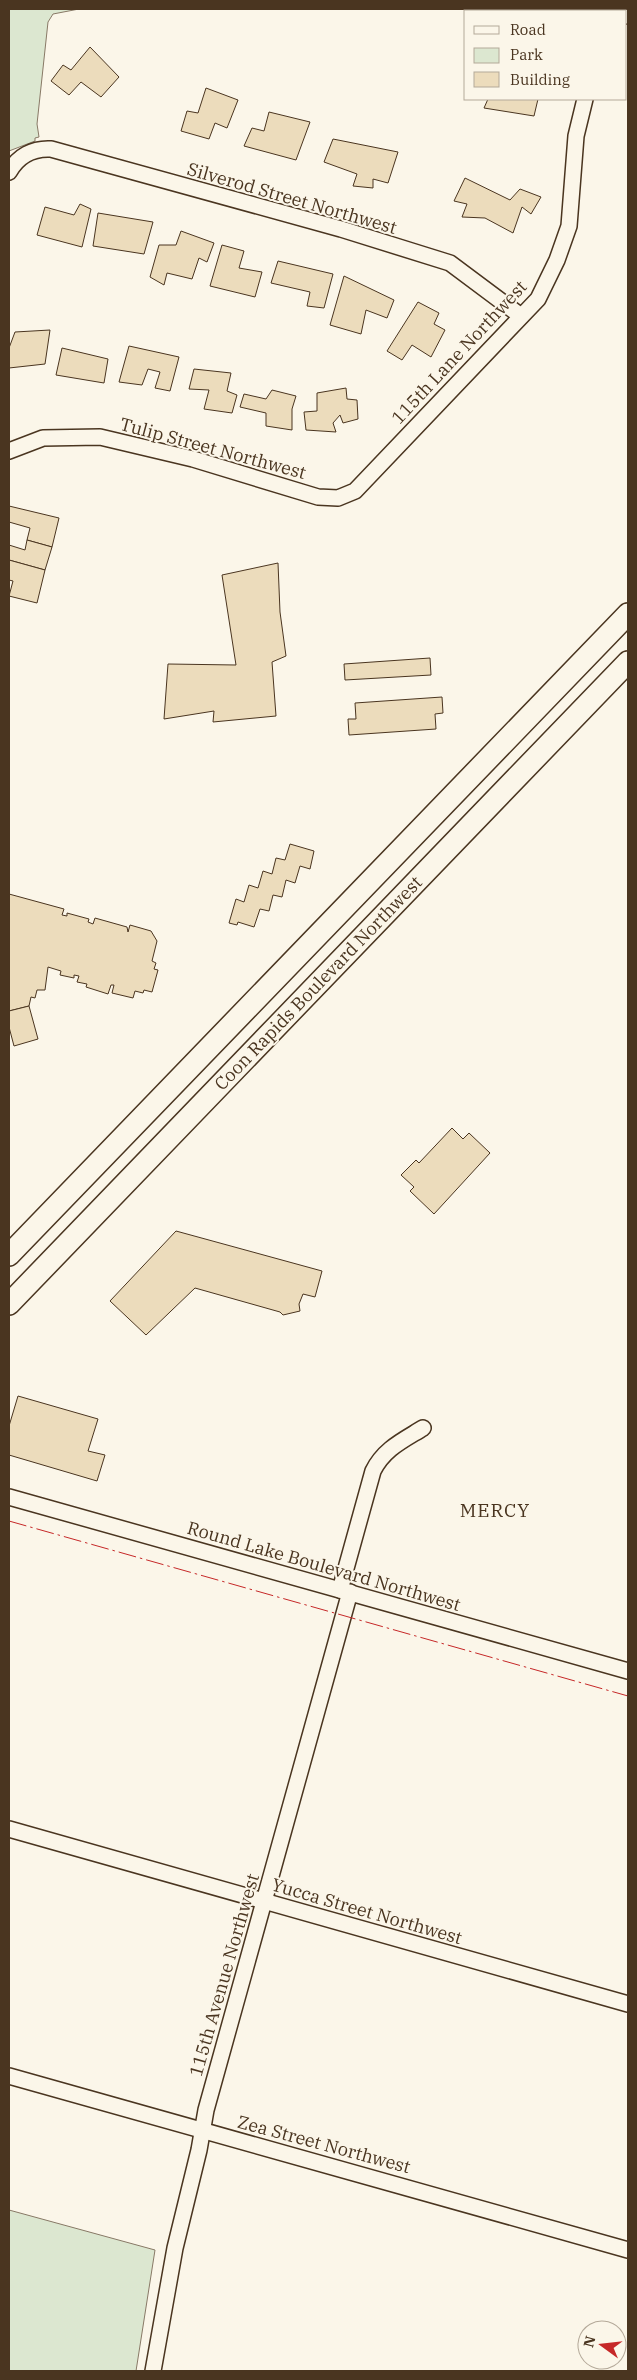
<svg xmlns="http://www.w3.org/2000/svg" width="637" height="2380" font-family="'IBM Plex Serif',serif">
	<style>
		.green { fill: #dce7d0; stroke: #887966 }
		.building { fill: #ecdcbc; stroke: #4a3520 }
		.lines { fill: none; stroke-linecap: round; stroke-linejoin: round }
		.minor-casing { stroke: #4a3520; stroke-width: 18 }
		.secondary-casing { stroke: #4a3520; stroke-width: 24 }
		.minor { stroke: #fbf6e9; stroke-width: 15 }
		.secondary { stroke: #fbf6e9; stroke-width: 21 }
		.power { stroke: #c62828; stroke-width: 1; stroke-dasharray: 18 4 2.5 4; stroke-linecap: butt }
		.labels { text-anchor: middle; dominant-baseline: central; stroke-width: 4; stroke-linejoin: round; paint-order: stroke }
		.street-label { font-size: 18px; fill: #4a3520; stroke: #fbf6e9 }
		.neighbourhood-label { font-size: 19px; letter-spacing: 1px; fill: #4a3520; stroke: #fbf6e9 }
	</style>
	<rect width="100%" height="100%" fill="#fbf6e9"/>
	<g class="green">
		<path d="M9 9H79L53 14 48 22 37 124 39 137 35 138V141L9 151Z"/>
		<path d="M9 2210 155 2250 136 2371H9Z"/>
	</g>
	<g class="building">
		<path d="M90 47 119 77 101 97 81 82 69 95 51 81 63 65 71 70Z"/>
		<path d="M206 88 238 100 227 128 215 123 209 139 181 131 187 111 198 113Z"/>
		<path d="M488 99H538L534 116 484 108Z"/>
		<path d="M269 112 310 122 296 160 244 146 252 128 264 131Z"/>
		<path d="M333 139 398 152 388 183 373 179V188L353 186 357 174 324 162Z"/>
		<path d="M465 178 510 200 520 189 541 197 531 214 522 207 513 233 485 218 462 217 467 204 454 201Z"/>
		<path d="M80 204 91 209 82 247 37 235 45 207 74 215Z"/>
		<path d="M98 213 153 222 144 254 93 246Z"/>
		<path d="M181 231 214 243 207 262 199 258 192 279 167 273 164 285 150 277 159 245H176Z"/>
		<path d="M222 245 244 251 239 268 262 272 255 297 210 286Z"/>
		<path d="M278 261 333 274 324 308 307 306 310 292 271 283Z"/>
		<path d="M344 276 394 300 387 318 366 310 361 334 330 325Z"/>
		<path d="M418 302 439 313 434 324 445 330 431 357 412 345 402 360 387 351Z"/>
		<path d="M50 330 45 364 9 368V348L15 332Z"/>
		<path d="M129 346 179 357 170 391 155 388 160 372 148 369 142 385 119 382Z"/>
		<path d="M62 348 108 359 104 383 56 375Z"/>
		<path d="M194 369 231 373 227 391 237 395 232 413 204 409 209 390 189 389Z"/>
		<path d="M346 388 347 399 357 400 358 419 343 423 340 415 333 423 336 432 306 430 304 412 317 411V393Z"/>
		<path d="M272 390 296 396 292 409V430L266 426V413L240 407 244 394 266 399Z"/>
		<path d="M9 506 59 518 52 547 27 540 30 528 9 522Z"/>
		<path d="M27 540 52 547 45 570 9 560V545L25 550Z"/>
		<path d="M9 560 45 570 37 603 9 596 13 581 9 580Z"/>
		<path d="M278 563 280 612 286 656 272 662 276 716 213 722 214 711 164 719 168 664 236 665 222 575Z"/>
		<path d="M430 658 431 675 345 680 344 664Z"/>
		<path d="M442 697 443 713 435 714 436 729 349 735 348 719H356L355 703Z"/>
		<path d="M290 844 314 851 310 869 300 866 295 883 286 880 282 897 273 895 269 911 260 909 254 927 238 922 237 925 229 923 236 899 244 902 249 885 258 888 263 871 272 874 276 858 285 860Z"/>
		<path d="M9 894 64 909 62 915 67 916V913L89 919 88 922 93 924 95 918 127 927 128 932 130 925 151 931 157 941 152 961 156 963 154 969 158 970 152 992 144 990 143 993 135 991 133 998 112 993 114 985H111L108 994 86 987 87 984 77 982 79 976 74 975V978L60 975 61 971 48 967 45 990H37L35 998 31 997 29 1006 9 1011Z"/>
		<path d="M29 1006 38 1039 14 1046 9 1027V1011Z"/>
		<path d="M452 1128 463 1139 469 1133 490 1153 434 1214 410 1191 414 1187 401 1175 416 1160 419 1163Z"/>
		<path d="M176 1231 322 1271 315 1297 303 1294 299 1304 300 1311 283 1315 280 1312 195 1288 146 1335 110 1301Z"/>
		<path d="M18 1396 98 1419 88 1451 105 1455 97 1481 9 1455V1426Z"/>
	</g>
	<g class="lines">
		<g class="minor-casing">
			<g id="minor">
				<path d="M626 16 628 12"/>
				<path d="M9 172C18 156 33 148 51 149L341 229 450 263 521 316"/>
				<path d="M9 451 43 438 100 437 193 459 318 497 338 498 355 491 538 299 557 260 569 226 576 136 585 99"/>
				<path d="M9 1497 628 1671"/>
				<path d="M340 1590 373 1471C384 1449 402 1441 423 1428"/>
				<path d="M9 1829 628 2004"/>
				<path d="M9 2076 628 2250"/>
				<path d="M153 2371 175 2248 199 2150 206 2110 350 1592"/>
			</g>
		</g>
		<g class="secondary-casing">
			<g id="secondary">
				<path d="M9 1255 628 614"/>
				<path d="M9 1304 628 662"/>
			</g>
		</g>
		<use href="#minor" class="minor"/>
		<use href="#secondary" class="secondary"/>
		<path class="power" d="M9 1521 628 1696"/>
	</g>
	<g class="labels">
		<g class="street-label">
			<text transform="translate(292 198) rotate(16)">Silverod Street Northwest</text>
			<text transform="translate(459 352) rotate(-47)">115th Lane Northwest</text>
			<text transform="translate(213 448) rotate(15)">Tulip Street Northwest</text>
			<text transform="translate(318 983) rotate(-46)">Coon Rapids Boulevard Northwest</text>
			<text transform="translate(324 1566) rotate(16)">Round Lake Boulevard Northwest</text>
			<text transform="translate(367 1911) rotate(16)">Yucca Street Northwest</text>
			<text transform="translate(224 1975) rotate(-74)">115th Avenue Northwest</text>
			<text transform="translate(324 2144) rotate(15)">Zea Street Northwest</text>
		</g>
		<g class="neighbourhood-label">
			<text x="495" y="1510">MERCY</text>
		</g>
	</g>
	<rect width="637" height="2380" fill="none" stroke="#4a3520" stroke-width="20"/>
	<rect x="464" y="10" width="162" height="90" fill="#fbf6e9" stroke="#b4a999"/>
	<rect x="474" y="26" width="25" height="8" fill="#fbf6e9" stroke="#b4a999"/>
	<text x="510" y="35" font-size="15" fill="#4a3520">Road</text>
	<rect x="474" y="48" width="25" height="15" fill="#dce7d0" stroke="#b4a999"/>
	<text x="510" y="60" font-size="15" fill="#4a3520">Park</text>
	<rect x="474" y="72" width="25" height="15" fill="#ecdcbc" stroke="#b4a999"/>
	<text x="510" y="85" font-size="15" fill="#4a3520">Building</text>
	<g transform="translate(602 2345) rotate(285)"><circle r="24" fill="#fbf6e9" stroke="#b4a999"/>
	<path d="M0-4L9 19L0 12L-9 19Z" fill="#c62828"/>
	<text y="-8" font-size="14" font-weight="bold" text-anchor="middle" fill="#4a3520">N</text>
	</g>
</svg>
